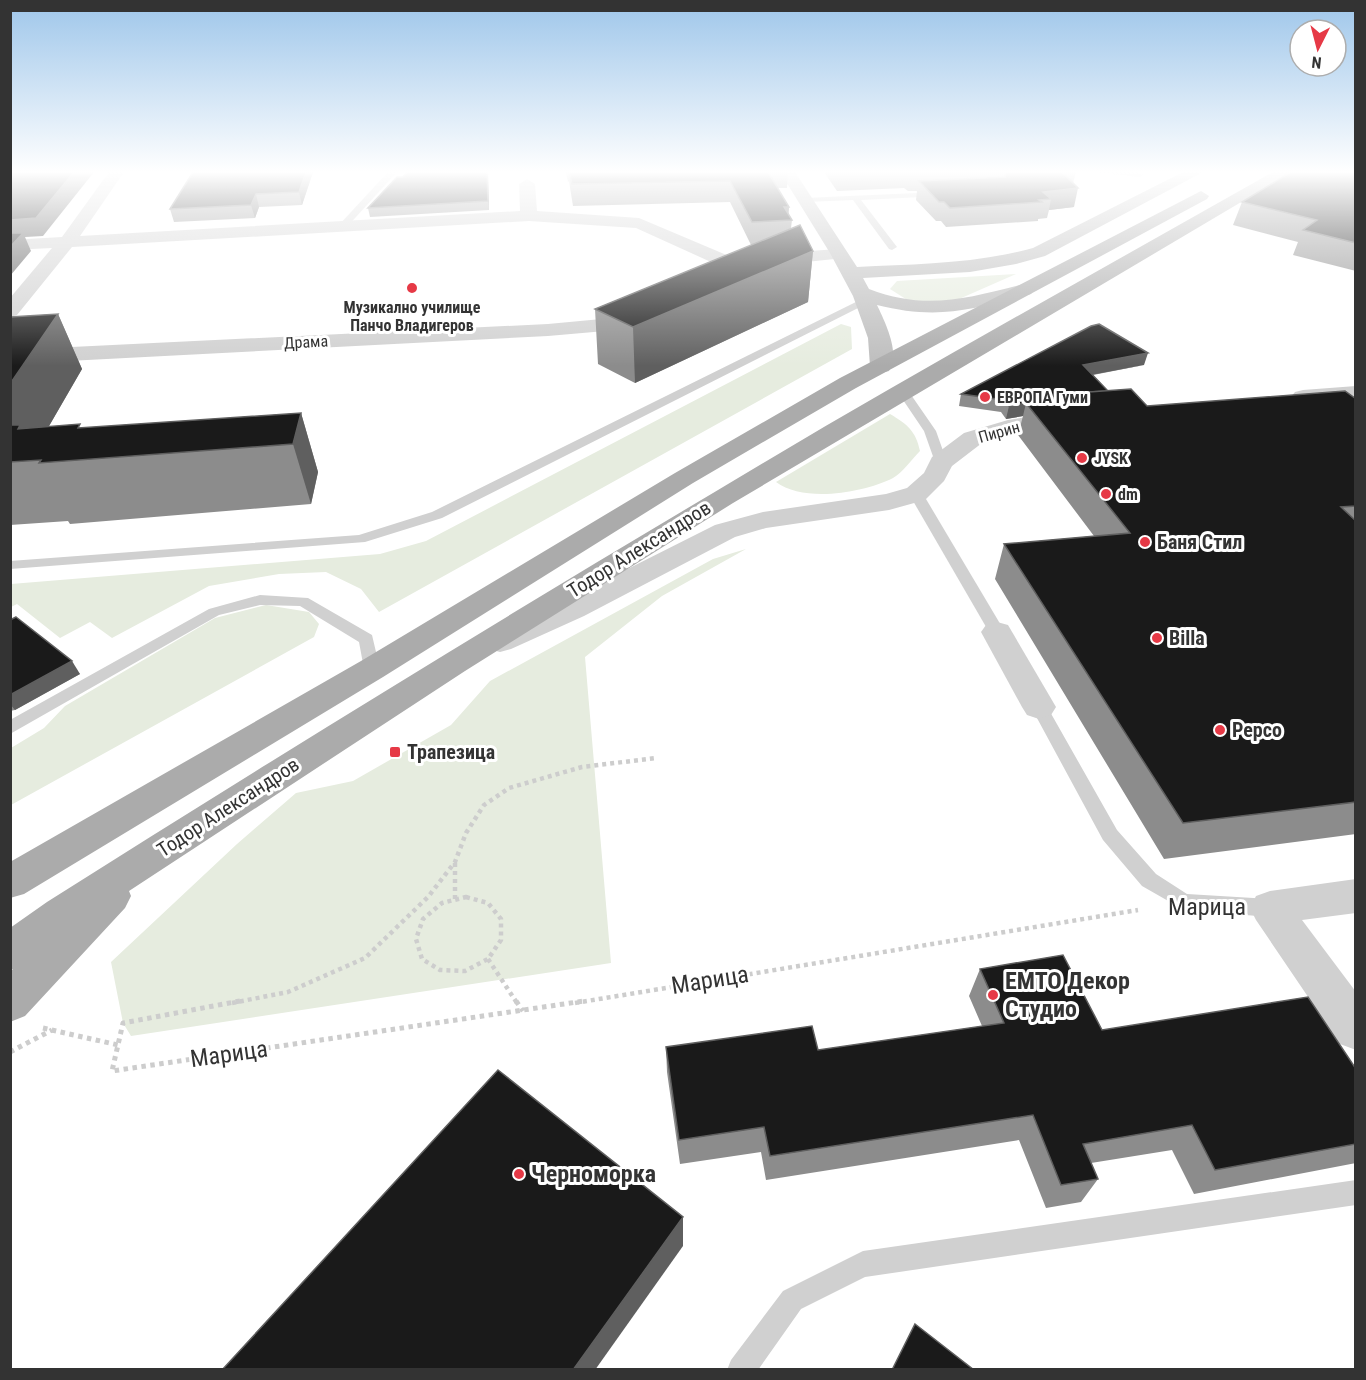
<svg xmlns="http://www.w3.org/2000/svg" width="1366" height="1380" font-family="'Roboto Condensed',sans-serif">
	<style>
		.green { fill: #e6ecdf }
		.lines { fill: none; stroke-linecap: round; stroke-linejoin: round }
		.path-far1 { stroke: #cdcdcd; stroke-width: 4.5; stroke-dasharray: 4 4; stroke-linecap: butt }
		.path { stroke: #cdcdcd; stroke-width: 5; stroke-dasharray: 4.5 4.5; stroke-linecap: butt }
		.lane { fill: #d0d0d0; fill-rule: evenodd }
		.street { fill: #d0d0d0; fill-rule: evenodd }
		.secondary { fill: #bdbdbd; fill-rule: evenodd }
		.primary { fill: #ababab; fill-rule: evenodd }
		.wall { fill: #8c8c8c }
		.shaded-wall { fill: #5f5f5f }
		.building { fill: #1a1a1a; stroke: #5f5f5f; stroke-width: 1.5 }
		.poi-dot { fill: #e63946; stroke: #fff; stroke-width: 2 }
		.labels { text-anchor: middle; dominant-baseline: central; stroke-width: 6; stroke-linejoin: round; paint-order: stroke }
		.far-poi-label { font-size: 16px; font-weight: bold; fill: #333; stroke: #fff; text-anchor: start }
		.far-street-label { font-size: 16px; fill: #333; stroke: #fff }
		.poi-label { font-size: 20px; font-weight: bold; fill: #333; stroke: #fff; text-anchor: start }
		.street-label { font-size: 20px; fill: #333; stroke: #fff }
		.near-street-label { font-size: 24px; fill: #333; stroke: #fff }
		.near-poi-label { font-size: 24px; font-weight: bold; fill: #333; stroke: #fff; text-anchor: start }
	</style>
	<rect width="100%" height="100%" fill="#fff"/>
	<g class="green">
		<path d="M1016 274 950 303 909 301 890 289 897 281Z"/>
		<path d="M841 324 851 327 852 349 379 612 361 589 326 572 279 574 209 586 112 638 90 622 60 638 17 604 11 607V584L380 554 426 541Z"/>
		<path d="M890 414C907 424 916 431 920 451 912 459 903 472 893 478 863 493 804 503 776 482Z"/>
		<path d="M746 549 662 596 585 657 611 963 131 1036 123 1023 111 962 237 844 296 793 353 781 451 725 490 681 713 559Z"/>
		<path d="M266 605 309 612 319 624 314 637 11 805V748L44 728 65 706 215 618Z"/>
	</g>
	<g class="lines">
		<g class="path-far1">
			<path d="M455 863V900"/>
			<path d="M466 897 488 903 501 919V940L488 959 465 971 440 970 422 959 416 939 423 919 442 903Z"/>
			<path d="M488 959 517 1003"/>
			<path d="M232 1003 288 992 365 958 428 897 455 862 466 833 484 805 509 788 582 767 656 758"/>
			<path d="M575 1003 1138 910"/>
		</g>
		<g class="path">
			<path d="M240 1001 123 1023 112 1071 584 1001"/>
			<path d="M516 1001 523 1011"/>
			<path d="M43 1028 118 1045"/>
			<path d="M10 1052 52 1030"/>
		</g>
		<g class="lane">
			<path d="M388 172H397L345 229H339V225Z"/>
			<path d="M1095 172H1137L1143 175 1139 177Z"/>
			<path d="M939 192H942V196L861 200 897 247 892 250 889 249 853 200 805 202 801 200 805 198Z"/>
			<path d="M864 298 869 301 868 303 442 518 365 542 10 569V561L359 535 432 512Z"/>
			<path d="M903 388 907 389 936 431 947 462 945 465H937L935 462 924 431 897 391Z"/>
			<path d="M916 490 923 494 1005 632 1002 636H992L989 632 909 494Z"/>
			<path d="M260 595 308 598 372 635 380 669 378 673H366L364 669 359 642 300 606 260 605 219 615 10 734V720L209 609Z"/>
			<path d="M1039 701 1045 703 1117 830 1156 874 1187 894 1270 899 1277 902 1280 908 1277 914 1270 917 1184 910 1142 886 1103 840 1031 707 1033 703Z"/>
			<path d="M1356 1180V1205L865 1277 801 1309 758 1370H727L731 1360 783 1291 863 1251Z"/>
		</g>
		<g class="street">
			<path d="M109 172H124L80 236 520 211 519 184 527 179 535 184 537 211 639 218 736 259 738 263 736 267H722L636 228 529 221 72 247 17 315 10 317V298L52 248 10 250V240L62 237Z"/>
			<path d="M838 249 844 250 847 254 844 258 768 266 761 264 759 260 761 256 768 254Z"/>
			<path d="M638 311 645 313 648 317 635 327 628 329 548 336 10 364V350L548 324 623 317Z"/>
			<path d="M1356 386V400L1303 404 1295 402 1291 397 1295 392 1303 390Z"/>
			<path d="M1064 411 1072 413 1076 418 1072 423 1012 434 982 443 952 466 944 481 925 500 889 510 766 528 735 537 584 616 511 649 500 652 489 649 484 642 489 635 562 602 715 525 763 512 886 494 907 488 924 473 932 457 964 433 1008 420Z"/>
			<path d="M997 622 1008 625 1056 707 1051 715 1039 719 1027 715 1022 707 981 632 986 625Z"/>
			<path d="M1356 879V913L1302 920 1356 992V1050L1340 1044 1256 920 1250 908 1256 896 1270 891Z"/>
		</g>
		<path class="secondary" d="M780 172H795L857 267C916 264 975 264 1033 248L1183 172H1203L1045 256 1016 264 970 272 863 278 869 289C926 311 968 298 1024 284L1031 286 1034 290 1031 294C974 310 936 320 877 305 885 322 901 354 889 371L881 373 873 371 870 366 868 338 853 296 830 253Z"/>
		<g class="primary">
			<path d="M1273 172H1292L733 503 465 671 129 891 131 896 125 908 25 1016 10 1022V972L13 969 10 970V928L47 902C267 763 489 626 713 493 897 382 1086 278 1273 172Z"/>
			<path d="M1201 191 1209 196 1207 199 856 388 693 483 383 677 24 894 10 898V862L361 661 675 473 840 378Z"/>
		</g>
	</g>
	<g class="wall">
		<path d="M193 172H313L302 205 259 207 255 218 174 222 170 209Z"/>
		<path d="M407 172H488L489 210 370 217 368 208Z"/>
		<path d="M566 172H788L787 188H777L789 207 788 214 792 220 791 228 813 251 808 302 635 383 598 364 595 309 752 245H751L730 202 573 206 569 181 568 182Z"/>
		<path d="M824 172H1076L1073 183 1074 207 1049 210 1047 218 1038 219V221L946 227 941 221H936L916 200 917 191H908L904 188 837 191Z"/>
		<path d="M1356 172V271L1293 255 1298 242 1233 225 1242 202Z"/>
		<path d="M58 314 82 369 49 426 82 428 301 413 318 472 311 504 70 524 68 521 10 525V317Z"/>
		<path d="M1144 365 1093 375 1108 391 1147 406 1356 399V834L1164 859 995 579 1004 544 1094 536 1018 435 1023 416 1006 419 1001 412 959 406 961 394Z"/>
		<path d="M10 620 80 674 15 710 10 711Z"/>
		<path d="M980 969 1102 1030 1356 1069V1163L1194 1194 1172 1150 1091 1163 1098 1179 1081 1202 1046 1208 1019 1140 766 1180 761 1152 680 1164 667 1072 666 1047 818 1050 982 1026 969 996Z"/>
	</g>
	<g class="shaded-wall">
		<path d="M74 172H94L43 236 25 237 31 251 10 276V220Z"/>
		<path d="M306 172H313L302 205 299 192Z"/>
		<path d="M487 172H488L489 210 488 201Z"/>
		<path d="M1078 188 1074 207 1049 210 1051 199 1043 192Z"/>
		<path d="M256 194 259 207 255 218 251 205Z"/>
		<path d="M784 207H789L788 220Z"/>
		<path d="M813 251 808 302 635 383 633 327Z"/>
		<path d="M58 314 82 369 34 452 10 462V384Z"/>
		<path d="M1148 353 1144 365 1080 377 1083 365Z"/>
		<path d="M1026 403 1023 416 1006 419 1009 406Z"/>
		<path d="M301 413 318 472 311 504 293 444Z"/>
		<path d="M72 661 80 674 15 710 10 704V695Z"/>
		<path d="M683 1217V1246L595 1370H573Z"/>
	</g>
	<g class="building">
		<path d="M10 172H74L36 218 10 220Z"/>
		<path d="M193 172H306L299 192 256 194 251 205 170 209Z"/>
		<path d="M407 172H487L488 201 368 208 397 177H403Z"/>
		<path d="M569 172H768L789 207H784L792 220 752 222 730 181 572 184Z"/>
		<path d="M1005 172H1072L1063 173 1078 188 1043 192 1051 199 1039 200 1042 202 950 208 944 202H939L919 181 1005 177Z"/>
		<path d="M1291 172H1356V243L1303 230 1317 220 1242 202Z"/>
		<path d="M800 225 813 251 633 327 595 309Z"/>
		<path d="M10 233H23L10 247Z"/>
		<path d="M58 314 10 384V317Z"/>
		<path d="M1099 324 1148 353 1083 365 1108 391 1089 392 1009 406 1004 400 961 394 1091 326Z"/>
		<path d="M1131 389 1147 406 1345 391 1356 399V506L1341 507 1356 521V802L1183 823 1004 544 1130 533 1026 403 1089 392Z"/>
		<path d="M301 413 293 444 39 463 41 460 10 462V425H20L18 429 80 424 78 428Z"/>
		<path d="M16 617 72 661 10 695V620Z"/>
		<path d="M1063 955 1102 1030 1308 997 1356 1069V1144L1215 1170 1192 1125 1083 1144 1098 1179 1061 1185 1033 1115 770 1156 764 1127 679 1140 666 1047 812 1026 818 1050 1004 1023 980 969Z"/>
		<path d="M498 1070 683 1217 573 1370H222Z"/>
		<path d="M915 1324 974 1370H892Z"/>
	</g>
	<linearGradient id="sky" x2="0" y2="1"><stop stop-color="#9ec6ea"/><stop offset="0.47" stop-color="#fff"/><stop offset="1" stop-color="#fff" stop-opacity="0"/></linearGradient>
	<rect width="1366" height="366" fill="url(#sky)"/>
	<g class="poi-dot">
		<circle cx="412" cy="288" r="6"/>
		<circle cx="985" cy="397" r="6"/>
		<circle cx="1082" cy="458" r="6"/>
		<circle cx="1106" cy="494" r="6"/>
		<circle cx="1145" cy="542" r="6"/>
		<circle cx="1157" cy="638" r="6"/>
		<circle cx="1220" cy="730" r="6"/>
		<rect x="389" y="746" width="12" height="12" rx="3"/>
		<circle cx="993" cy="995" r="6"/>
		<circle cx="519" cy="1174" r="6"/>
	</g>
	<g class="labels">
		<g class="far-poi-label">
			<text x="412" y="307" text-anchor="middle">Музикално училище<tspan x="412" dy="18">Панчо Владигеров</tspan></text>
			<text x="997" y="397">ЕВРОПА Гуми</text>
			<text x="1094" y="458">JYSK</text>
			<text x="1118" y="494">dm</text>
		</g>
		<g class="far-street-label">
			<text transform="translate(306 342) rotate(-3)">Драма</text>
			<text transform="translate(999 432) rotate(-16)">Пирин</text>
		</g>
		<g class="poi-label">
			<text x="1157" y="542">Баня Стил</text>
			<text x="1169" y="638">Billa</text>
			<text x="1232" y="730">Pepco</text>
			<text x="407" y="752">Трапезица</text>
		</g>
		<g class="street-label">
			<text transform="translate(639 549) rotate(-32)">Тодор Александров</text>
			<text transform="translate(228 807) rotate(-33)">Тодор Александров</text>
		</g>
		<g class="near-street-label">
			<text x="1207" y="907">Марица</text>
			<text transform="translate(710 980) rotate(-9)">Марица</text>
			<text transform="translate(229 1054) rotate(-8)">Марица</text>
		</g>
		<g class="near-poi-label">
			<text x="1005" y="981">ЕМТО Декор<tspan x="1005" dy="28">Студио</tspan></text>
			<text x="531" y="1174">Черноморка</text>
		</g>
	</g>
	<rect width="1366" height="1380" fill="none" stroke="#333333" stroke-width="24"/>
	<g transform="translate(1318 48) rotate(186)"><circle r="28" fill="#ffffff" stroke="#adadad" stroke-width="1.5"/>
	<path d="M0-4.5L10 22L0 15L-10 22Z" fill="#e63946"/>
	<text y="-9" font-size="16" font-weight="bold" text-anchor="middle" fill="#333333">N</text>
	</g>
</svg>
